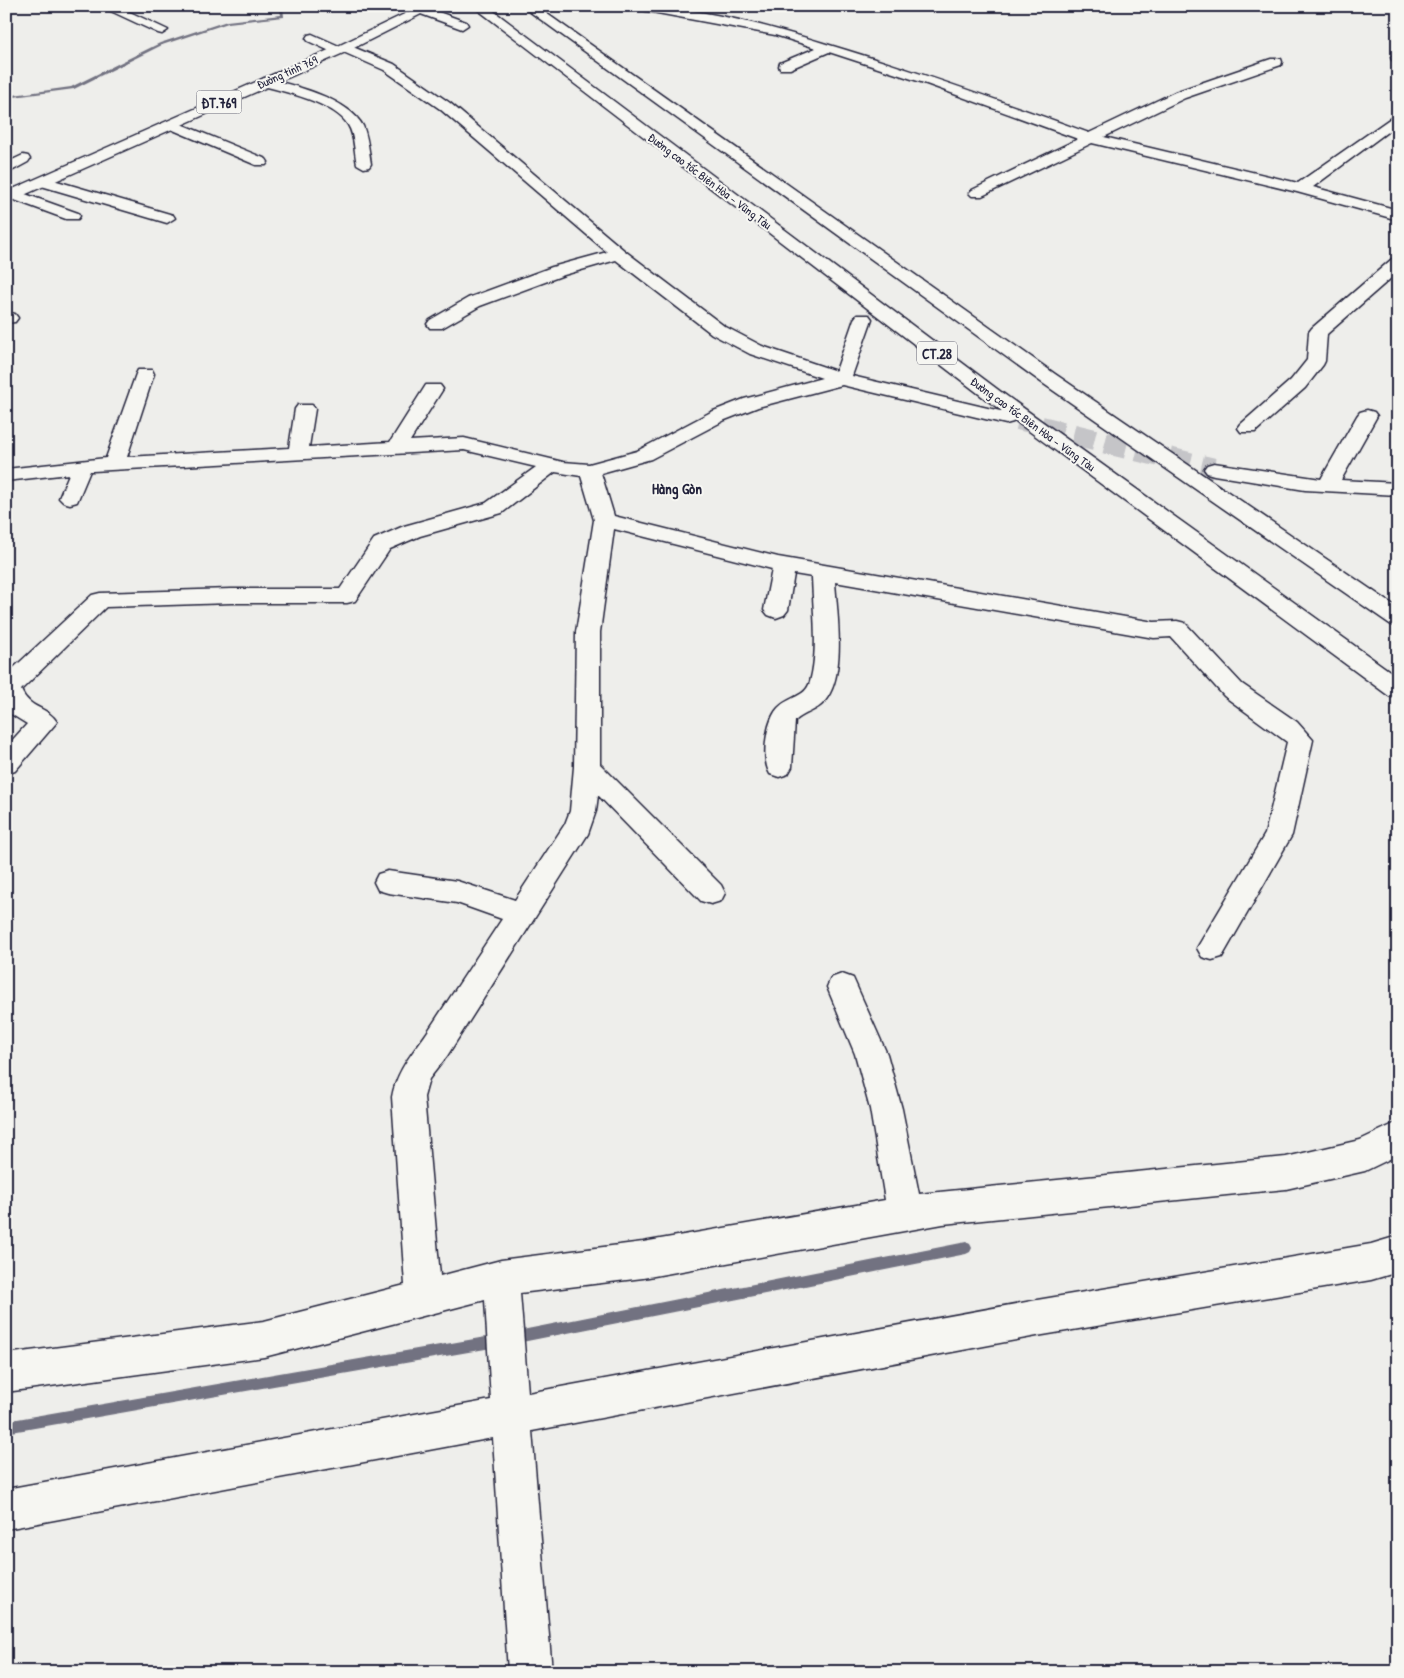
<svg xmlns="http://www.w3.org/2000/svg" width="1404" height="1678" font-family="'Patrick Hand',sans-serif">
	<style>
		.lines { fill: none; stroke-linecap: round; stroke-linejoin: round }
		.stream { fill: #727281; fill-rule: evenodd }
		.minor-tunnel-far1 { stroke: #c5c5c8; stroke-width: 18; stroke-dasharray: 18 9; stroke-linecap: butt }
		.minor-tunnel { stroke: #c5c5c8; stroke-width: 22; stroke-dasharray: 22 11; stroke-linecap: butt }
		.minor-casing { stroke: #22223b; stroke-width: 3 }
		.major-casing { stroke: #22223b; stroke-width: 3 }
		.highway-casing { stroke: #22223b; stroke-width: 3 }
		.minor { fill: #f6f6f2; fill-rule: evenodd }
		.major { fill: #f6f6f2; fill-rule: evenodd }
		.highway { fill: #f6f6f2; fill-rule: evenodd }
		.labels { text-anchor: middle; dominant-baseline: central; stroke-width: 4; stroke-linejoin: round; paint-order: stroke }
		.far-street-label { font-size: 12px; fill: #22223b; stroke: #f6f6f2 }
		.shield { fill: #f6f6f2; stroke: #626272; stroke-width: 1 }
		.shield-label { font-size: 14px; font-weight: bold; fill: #22223b }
		.far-quarter-label { font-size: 15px; font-weight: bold; fill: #22223b; stroke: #f6f6f2 }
	</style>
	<rect width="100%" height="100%" fill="#eeeeeb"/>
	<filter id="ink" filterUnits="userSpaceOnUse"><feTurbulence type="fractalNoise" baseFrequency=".02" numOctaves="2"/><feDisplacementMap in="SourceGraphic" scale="10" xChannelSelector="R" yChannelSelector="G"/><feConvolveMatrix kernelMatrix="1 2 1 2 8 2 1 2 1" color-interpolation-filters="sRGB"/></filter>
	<g filter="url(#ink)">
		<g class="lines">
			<g class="stream">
				<path d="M279 6H283L284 17 228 23 162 45 74 89 6 98V96L71 87 160 43 227 21 281 15Z"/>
				<path d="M966 1242 970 1244 972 1248 970 1252 966 1254 512 1344 508 1342 506 1338 508 1334 512 1332Z"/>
				<path d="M497 1335 501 1337 503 1341 501 1345 497 1347 6 1433V1421Z"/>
			</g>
			<path class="minor-tunnel-far1" d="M1018 421 1046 428"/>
			<path class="minor-tunnel" d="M1041 427 1214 469"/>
			<g class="minor-casing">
				<g id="minor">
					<path d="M100 6H117L168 30 162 34 158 33Z"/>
					<path d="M422 6 466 22 468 25 462 29 418 13V7Z"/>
					<path d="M635 6C702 6 782 30 846 50 928 75 1008 104 1089 133L1175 92 1271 59H1281L1282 62 1281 65 1185 98 1104 137 1298 183 1398 113V124L1313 187 1398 210V220L1297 192 1092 143 982 196H972L969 193 972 190 1078 139 921 82 829 52 790 69H780L779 66 780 63 816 48 775 35 641 10Z"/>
					<path d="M312 34 339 46 348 45 394 64 450 103 625 251 724 326 762 346 836 371 854 319 857 315H869L872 319 852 376 1013 414 1016 418 1013 422 1006 424 842 385 758 407 725 420 651 459 601 473 614 516 778 557 1154 622 1177 621 1185 623 1242 684 1297 722 1313 740 1292 835 1222 957 1212 960 1202 957 1197 948 1265 834 1287 742 1224 696 1171 637 1154 638 835 582C837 613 847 677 824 702 817 711 803 713 795 721L792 767 788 774 779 777 770 774C761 759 766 721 778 708 789 696 805 698 810 682 819 649 813 611 812 577L794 574 788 610 784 615 776 618 768 615 764 610 772 569 614 529 600 632V764L721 885 725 893 721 901 711 904 701 901 598 795 596 811 588 834 447 1056 429 1079 424 1097 440 1276 501 1260 643 1242 885 1200 870 1109 855 1054 827 987 831 978 842 974 853 978 887 1054 902 1109 919 1194 1286 1157 1360 1140 1398 1122V1155L1365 1171 1286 1189 943 1224 643 1278 520 1293 528 1393 1037 1300 1371 1244 1398 1236V1272L1371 1280 1037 1336 532 1431 552 1672H508L493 1438 6 1529V1489L491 1400 485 1300 264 1357 6 1392V1354L264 1321 405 1285 392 1097C397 1068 415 1051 430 1028 454 992 478 955 502 919L457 903 388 893 378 890 374 882 378 874 388 871 457 881 515 900 565 824 570 811 574 767 576 632 594 520 581 476 555 472 502 513 420 536 390 549 355 601 347 603H231L106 607 21 690C30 710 47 706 57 722L15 771 6 774V747L27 724 6 711V675L92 595 100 593 231 589H340L374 539 404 526 486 503 536 467 464 450 93 471H90L77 502 70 504 63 502 59 498 69 474 6 481V469L106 458 136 374 138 370H152L154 374 127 457 289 448 295 409 298 405H312L315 409 309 447 390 442 426 385H440L443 389 410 441 464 438 563 462 589 464 637 451 711 412 744 399 822 378 750 354 712 334 616 260 564 275 480 306 442 328H430L427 324 430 320 468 298 552 267 607 252 440 109 384 70 341 51 332 52 308 41 306 38 308 35Z"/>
					<path d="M1397 53 1398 61 1392 60 1391 57Z"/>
					<path d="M264 78C293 85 348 98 363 126 368 138 369 152 371 164L369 167 364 168 357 164C354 152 355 136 348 125 335 103 283 91 259 85L257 82Z"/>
					<path d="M171 120 266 159 268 162 266 165H256L166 127 164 124Z"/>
					<path d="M23 155 28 156 30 159 28 162 6 174V163Z"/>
					<path d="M43 177 173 215 175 218 167 223 38 185 35 182 38 179Z"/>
					<path d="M14 190 78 213 80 216 78 219H66L9 198 6 195 9 192Z"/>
					<path d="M1398 258V272L1327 334 1325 361 1323 365 1305 388 1255 432H1241L1238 428 1241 424 1291 380 1307 360 1309 332 1312 328 1392 259Z"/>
					<path d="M6 312 15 314 18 318 15 322 6 323Z"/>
					<path d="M1367 410 1374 412 1377 416 1341 480 1398 483V495L1305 490 1214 475 1207 473 1204 469 1207 465 1214 463 1321 479 1357 416 1360 412Z"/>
				</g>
			</g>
			<g class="major-casing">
				<path id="major" d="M421 6H437L348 51 6 203V192L340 45Z"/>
			</g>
			<g class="highway-casing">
				<g id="highway">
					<path d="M473 6H487L1001 392 1398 677V699L1389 696 987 400Z"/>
					<path d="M522 6H536L1055 374 1398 608V627L1390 624 1041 382Z"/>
				</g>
			</g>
			<use href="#minor" class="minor"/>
			<use href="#major" class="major"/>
			<use href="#highway" class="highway"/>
		</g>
	</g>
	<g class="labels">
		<g class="far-street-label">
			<text transform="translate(287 72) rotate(-24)">Đường tỉnh 769</text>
			<text transform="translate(710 181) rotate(37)">Đường cao tốc Biên Hòa – Vũng Tàu</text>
			<text transform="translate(1033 424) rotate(36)">Đường cao tốc Biên Hòa – Vũng Tàu</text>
		</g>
		<g class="shield">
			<rect x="196.5" y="90.5" width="45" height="23" rx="4"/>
			<rect x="917" y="341.5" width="40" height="23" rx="4"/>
		</g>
		<g class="shield-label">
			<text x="219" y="102">ĐT.769</text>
			<text x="937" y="353">CT.28</text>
		</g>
		<g class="far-quarter-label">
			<text x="677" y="488">Hàng Gòn</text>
		</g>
	</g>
	<rect width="1404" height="1678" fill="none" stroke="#f6f6f2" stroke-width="25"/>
	<rect x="12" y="12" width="1379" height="1653" fill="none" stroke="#22223b" stroke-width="2" filter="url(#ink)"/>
</svg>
